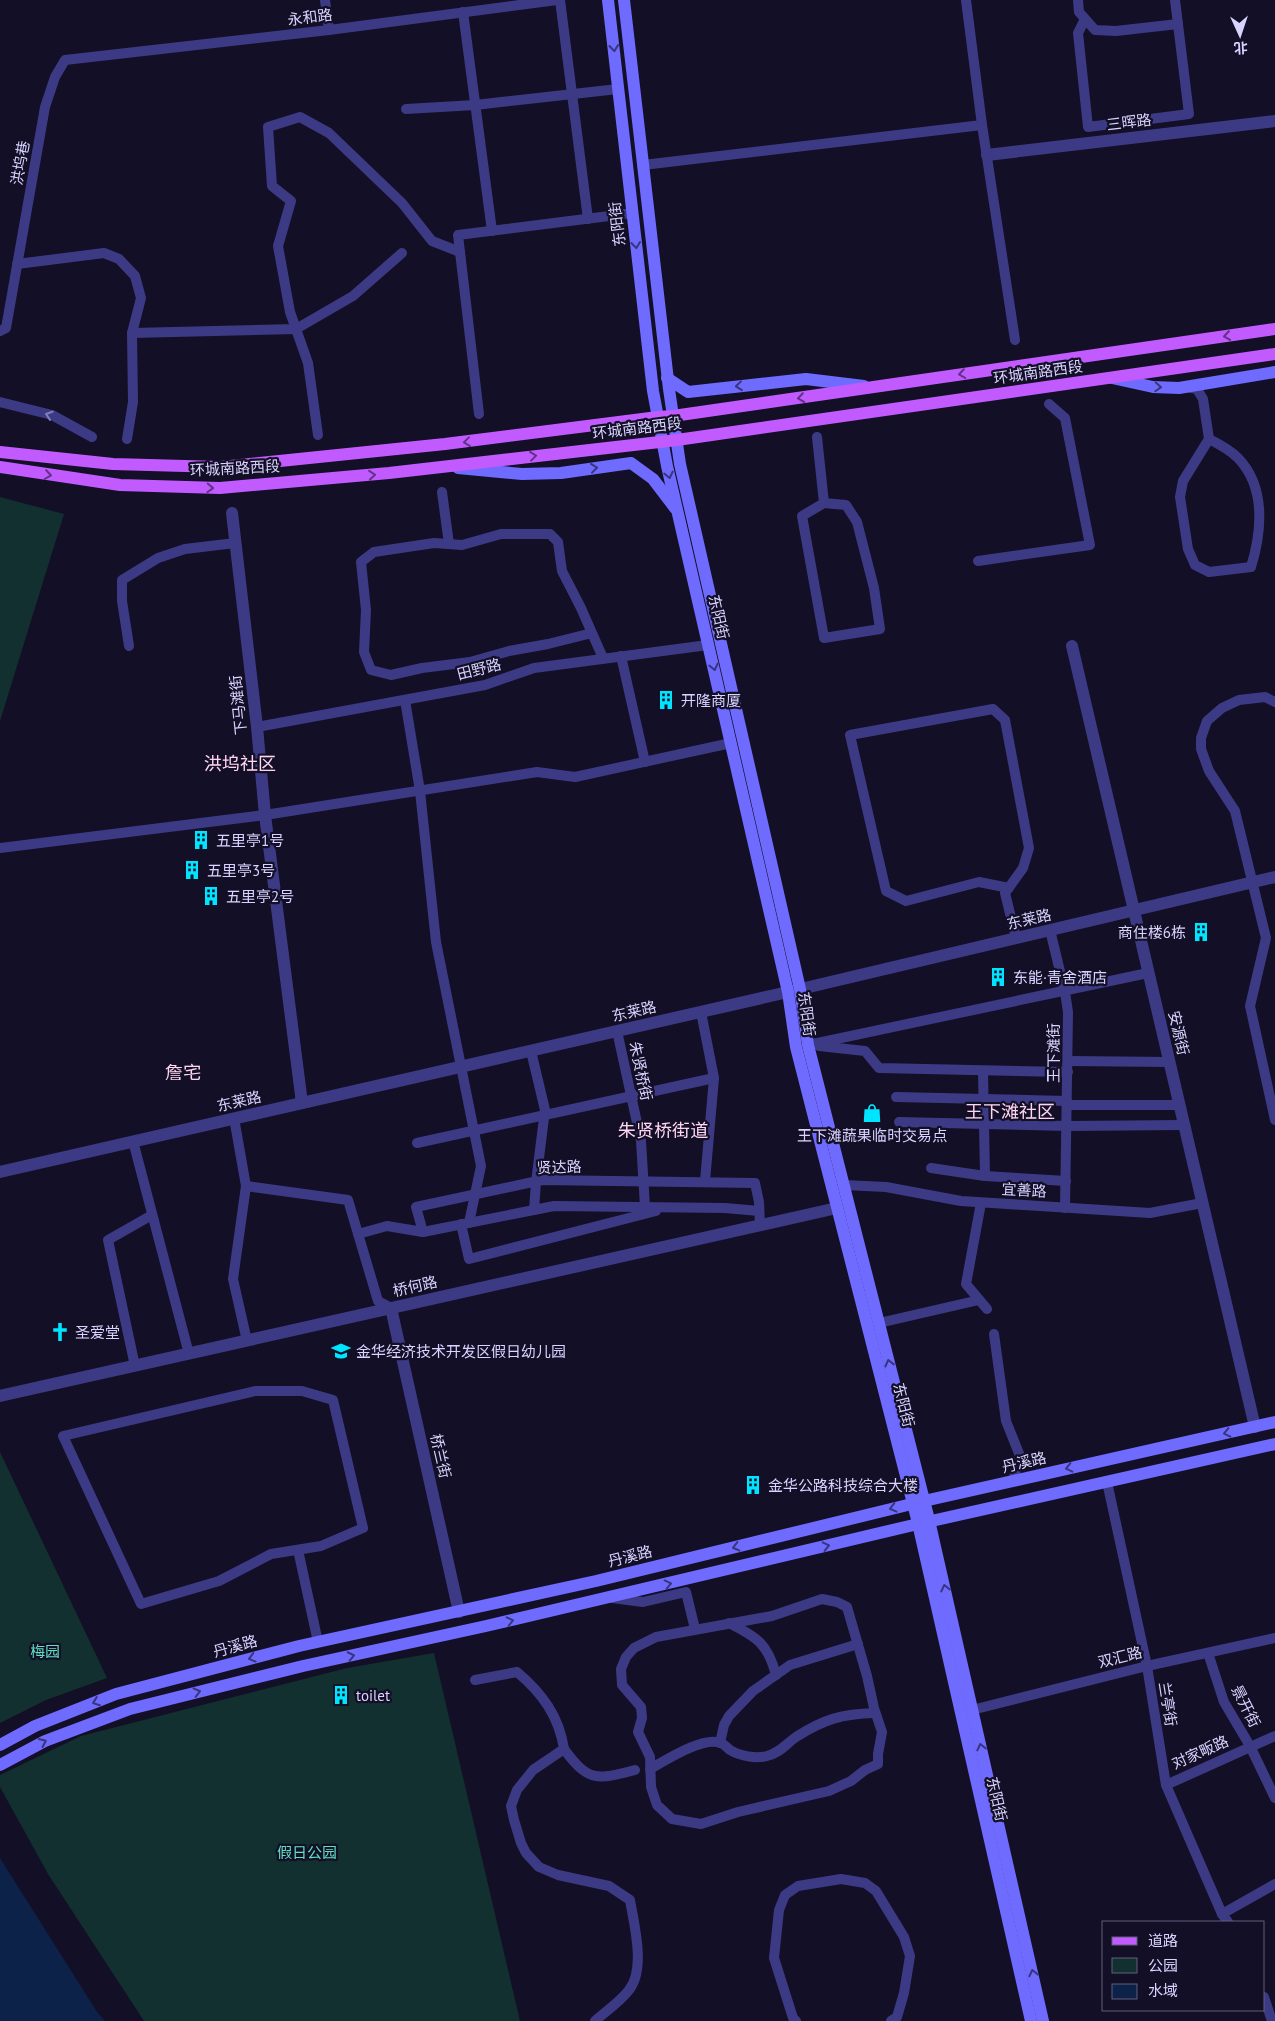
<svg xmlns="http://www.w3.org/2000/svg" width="1275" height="2021" font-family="'PT Sans','Noto Sans SC',sans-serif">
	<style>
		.green { fill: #12302f }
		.water { fill: #0c2248 }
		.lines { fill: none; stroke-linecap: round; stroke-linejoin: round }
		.minor { stroke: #3d3a85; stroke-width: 10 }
		.tertiary { stroke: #3d3a85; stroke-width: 12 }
		.secondary { stroke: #6f6bff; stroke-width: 12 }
		.primary { stroke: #c25bff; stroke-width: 12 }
		.oneway { stroke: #38347d }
		.oneway2 { stroke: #623188 }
		.oneway3 { stroke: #837fbc }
		.labels { text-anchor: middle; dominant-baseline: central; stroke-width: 4.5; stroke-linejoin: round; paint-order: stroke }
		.street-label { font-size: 15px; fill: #d9d4ff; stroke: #130f26 }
		.poi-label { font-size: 15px; fill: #d9d4ff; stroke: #130f26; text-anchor: start }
		.park-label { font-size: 15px; fill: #5fe0c0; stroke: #130f26 }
		.quarter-label { font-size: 18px; fill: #ffd6f0; stroke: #130f26 }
	</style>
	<rect width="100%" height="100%" fill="#130f26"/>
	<g class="green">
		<path d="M0 497 64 514 0 721Z"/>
		<path d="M0 1452 107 1678 46 1700 0 1723Z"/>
		<path d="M434 1653 520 2021H144L48 1874 0 1787V1775L81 1736 347 1668Z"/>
	</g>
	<path class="water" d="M0 1858 97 2012 105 2021H0Z"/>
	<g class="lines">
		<g class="minor">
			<path d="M325 0 329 30"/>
			<path d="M560 0 588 219"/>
			<path d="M966 0 982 125 1015 340"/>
			<path d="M1078 0 1079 12 1095 30 1116 31 1178 24"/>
			<path d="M463 12 492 231"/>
			<path d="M1085 19 1078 33 1088 127 1189 114 1175 0"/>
			<path d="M406 109 475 105 618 89"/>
			<path d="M643 165 982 125"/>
			<path d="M17 264 104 253 119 259 135 276 141 298 132 333 133 402 127 439"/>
			<path d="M0 331 6 328 45 107 55 77 65 60 329 30 557 0"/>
			<path d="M132 333 296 329 353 296 402 253"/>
			<path d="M1187 387 1197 389 1203 399 1209 439 1183 481 1180 497 1188 549 1195 565 1209 572 1251 567C1262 531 1266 487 1238 458 1230 450 1219 444 1209 439"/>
			<path d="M0 402 52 415 92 437"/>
			<path d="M479 414 458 235 633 213"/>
			<path d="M318 435 308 363 290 312 278 246 291 201 272 186 268 127 300 117 329 133 402 203 432 241 460 252"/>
			<path d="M817 437 824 503 802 516 824 638 880 629 874 588 857 522 846 505 824 503"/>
			<path d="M442 492 449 544"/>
			<path d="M978 561 1090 545 1065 418 1049 404"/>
			<path d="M592 633 548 644 509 651 470 662 422 668 391 675 371 670 364 652 366 610 361 562 374 552 434 543 462 545 501 534H550L558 542 562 571 581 608 603 658"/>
			<path d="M129 646 122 601V580L158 558 185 549 235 543"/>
			<path d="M621 656 645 762"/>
			<path d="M405 700 420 791 436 942 481 1166 469 1223"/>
			<path d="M1275 702 1265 697 1239 700 1222 708 1207 721 1201 738V749L1209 771 1235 811 1266 938 1250 1006 1275 1120"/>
			<path d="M257 727 485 685 534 668 708 645"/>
			<path d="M0 848 265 815 537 772 575 777 731 743"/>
			<path d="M1009 888 979 882 906 901 886 891 850 735 993 709 1005 720 1029 848 1023 868 1005 893 1016 938"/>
			<path d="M1050 930 1065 992 1068 1012 1065 1208"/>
			<path d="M701 1012 714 1078 705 1181"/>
			<path d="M617 1031 641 1141 645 1207"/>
			<path d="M808 1045 1148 973"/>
			<path d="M819 1046 865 1051 879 1068 1068 1072"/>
			<path d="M531 1051 545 1110 536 1182 534 1210"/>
			<path d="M1068 1061 1169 1062"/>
			<path d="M983 1071 985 1176"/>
			<path d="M896 1097 1067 1101"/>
			<path d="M1067 1105H1179"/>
			<path d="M234 1118 246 1186 233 1279 247 1341"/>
			<path d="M899 1122 1067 1126 1184 1125"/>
			<path d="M133 1141 189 1354"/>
			<path d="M417 1143 714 1078"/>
			<path d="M931 1168 985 1176 1066 1181"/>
			<path d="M844 1185 886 1187 961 1201 1150 1213 1202 1203"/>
			<path d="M246 1186 348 1200 378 1301 391 1308"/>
			<path d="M981 1203 966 1284 987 1309"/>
			<path d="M461 1224 469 1259 656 1211"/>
			<path d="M423 1232 554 1206 725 1208 759 1211"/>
			<path d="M358 1234 387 1226 423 1232 416 1207 542 1180 755 1183 759 1202 760 1225"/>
			<path d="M879 1323 979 1300"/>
			<path d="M994 1334 1006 1421 1020 1456 1013 1481"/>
			<path d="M135 1366 108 1240 152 1215"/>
			<path d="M255 1391H302L333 1400 363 1528 321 1546 271 1554 219 1581 141 1604 63 1436Z"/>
			<path d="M1107 1482 1147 1666 1166 1785 1222 1914 1228 1922"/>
			<path d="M298 1550 318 1642"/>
			<path d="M612 1598 643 1602 686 1592 695 1629"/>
			<path d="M822 1599 837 1602 847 1607 867 1676 874 1708 882 1732 878 1754V1764L865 1770 851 1781 829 1791 738 1812 701 1824 672 1819 657 1805 651 1787 650 1757 638 1732 642 1718 641 1707 622 1685 621 1669 626 1657 634 1648 656 1637 772 1616Z"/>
			<path d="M729 1623C757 1637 768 1644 776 1675"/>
			<path d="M1208 1653 1224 1702 1250 1746 1275 1798"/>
			<path d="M475 1680 517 1672C542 1693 559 1716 564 1749L533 1770 517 1790 511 1806 514 1820 521 1843 526 1853 539 1867 558 1875 609 1886 630 1900C634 1924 646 1969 629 1990 620 2002 606 2011 595 2021"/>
			<path d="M972 1710 1147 1666 1275 1638"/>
			<path d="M720 1743 724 1725 729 1716 753 1691 790 1665 858 1644"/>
			<path d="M564 1749C588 1782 597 1780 635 1770"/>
			<path d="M650 1769C666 1760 703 1736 721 1743 724 1744 727 1748 730 1750 740 1756 756 1759 767 1756 780 1753 786 1744 796 1737 824 1719 842 1714 875 1713"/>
			<path d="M1166 1785 1275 1736"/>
			<path d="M1222 1914 1275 1884"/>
			<path d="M1264 1997 1272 2021"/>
			<path d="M796 2021 793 2018 774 1958 779 1910 785 1895 798 1886 841 1879 865 1883 876 1891 904 1937 910 1956 904 1993 897 2017 891 2021"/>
		</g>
		<g class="tertiary">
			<path d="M987 155 1275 121"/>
			<path d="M232 513 257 727 265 815 302 1103"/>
			<path d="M1072 646 1255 1427"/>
			<path d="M0 1172 788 992 1275 877"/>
			<path d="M391 1308 459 1612"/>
			<path d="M0 1396 837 1208"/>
		</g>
		<g class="secondary">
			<path d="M608 0 653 391 667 466 788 992 796 1047 917 1519 1031 2021"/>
			<path d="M624 0 669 389 680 464 800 989 808 1045 928 1516 1043 2021"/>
			<path d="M667 378 688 392 806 379 864 386"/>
			<path d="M1112 378 1153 387 1179 388 1275 372"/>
			<path d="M458 468 522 474 561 473 631 463 653 479 675 508"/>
			<path d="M0 1745 35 1726 116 1694 299 1646 596 1581 924 1501 1275 1422"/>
			<path d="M0 1765 45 1741 130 1709 303 1666 486 1626 918 1524 1275 1444"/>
		</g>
		<g class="primary">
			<path d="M0 452 113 464 221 467 445 444 658 417 673 416 1275 329"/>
			<path d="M0 467 120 485 220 488 389 473 677 440 1275 354"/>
		</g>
	</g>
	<defs><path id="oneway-chevron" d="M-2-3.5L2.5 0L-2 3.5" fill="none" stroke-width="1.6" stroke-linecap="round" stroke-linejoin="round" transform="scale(1.25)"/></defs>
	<g class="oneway">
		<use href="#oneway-chevron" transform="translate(614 48) rotate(84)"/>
		<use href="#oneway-chevron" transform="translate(636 245) rotate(83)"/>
		<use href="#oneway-chevron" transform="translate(739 386) rotate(174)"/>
		<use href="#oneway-chevron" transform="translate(1158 387) rotate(3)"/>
		<use href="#oneway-chevron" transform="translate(594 468) rotate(-7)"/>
		<use href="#oneway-chevron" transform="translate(669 475) rotate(77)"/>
		<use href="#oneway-chevron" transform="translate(714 667) rotate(77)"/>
		<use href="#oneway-chevron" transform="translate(889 1363) rotate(-104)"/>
		<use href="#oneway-chevron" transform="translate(1227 1433) rotate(167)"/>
		<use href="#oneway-chevron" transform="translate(1069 1468) rotate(167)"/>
		<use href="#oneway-chevron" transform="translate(893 1508) rotate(166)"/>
		<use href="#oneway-chevron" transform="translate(826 1546) rotate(-13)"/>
		<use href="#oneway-chevron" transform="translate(736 1547) rotate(166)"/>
		<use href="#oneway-chevron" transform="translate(668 1584) rotate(-13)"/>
		<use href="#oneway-chevron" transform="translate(945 1588) rotate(-103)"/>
		<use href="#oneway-chevron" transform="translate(510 1621) rotate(-13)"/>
		<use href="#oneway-chevron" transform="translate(351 1656) rotate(-12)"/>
		<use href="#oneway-chevron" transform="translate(252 1658) rotate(165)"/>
		<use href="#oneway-chevron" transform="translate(197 1692) rotate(-14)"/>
		<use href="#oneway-chevron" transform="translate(96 1702) rotate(159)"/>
		<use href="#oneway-chevron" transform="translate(43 1742) rotate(-25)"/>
		<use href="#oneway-chevron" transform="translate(981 1747) rotate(-103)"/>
		<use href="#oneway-chevron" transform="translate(1033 1973) rotate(-103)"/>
	</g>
	<g class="oneway2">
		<use href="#oneway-chevron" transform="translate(1227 336) rotate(172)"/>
		<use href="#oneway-chevron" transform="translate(962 374) rotate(172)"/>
		<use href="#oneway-chevron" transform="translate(801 398) rotate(172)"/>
		<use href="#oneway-chevron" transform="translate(467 442) rotate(173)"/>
		<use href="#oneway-chevron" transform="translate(533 456) rotate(-7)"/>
		<use href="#oneway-chevron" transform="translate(48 475) rotate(9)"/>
		<use href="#oneway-chevron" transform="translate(372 475) rotate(-5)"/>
		<use href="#oneway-chevron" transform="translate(210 488) rotate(2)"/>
	</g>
	<use class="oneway3" href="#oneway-chevron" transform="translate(49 415) rotate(-162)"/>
	<defs>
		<g id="building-bare" transform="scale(1.5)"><path d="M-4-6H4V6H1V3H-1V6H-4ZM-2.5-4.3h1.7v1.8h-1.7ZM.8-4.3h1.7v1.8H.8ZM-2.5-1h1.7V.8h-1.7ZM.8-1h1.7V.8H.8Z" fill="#00e5ff" stroke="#130f26" stroke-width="2.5" paint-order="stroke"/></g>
		<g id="shop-bare" transform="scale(1.5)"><path d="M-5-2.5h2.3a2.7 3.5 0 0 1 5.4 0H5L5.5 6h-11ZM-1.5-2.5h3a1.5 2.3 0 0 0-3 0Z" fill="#00e5ff" stroke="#130f26" stroke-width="2.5" paint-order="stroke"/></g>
		<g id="church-bare" transform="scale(1.5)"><path d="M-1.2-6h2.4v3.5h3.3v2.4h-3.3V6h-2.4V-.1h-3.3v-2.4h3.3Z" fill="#00e5ff" stroke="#130f26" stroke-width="2.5" paint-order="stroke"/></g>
		<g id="school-bare" transform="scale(1.5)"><path d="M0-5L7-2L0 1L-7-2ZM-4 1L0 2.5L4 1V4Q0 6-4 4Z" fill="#00e5ff" stroke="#130f26" stroke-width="2.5" paint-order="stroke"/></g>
	</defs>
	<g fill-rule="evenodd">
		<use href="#building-bare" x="666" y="700"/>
		<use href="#building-bare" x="201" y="840"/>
		<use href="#building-bare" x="192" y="870"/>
		<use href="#building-bare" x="211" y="896"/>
		<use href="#building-bare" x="1201" y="932"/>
		<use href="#building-bare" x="998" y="977"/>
		<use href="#shop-bare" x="872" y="1113"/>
		<use href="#church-bare" x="60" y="1332"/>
		<use href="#school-bare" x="341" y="1351"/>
		<use href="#building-bare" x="753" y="1485"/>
		<use href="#building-bare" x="341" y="1695"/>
	</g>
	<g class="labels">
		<g class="street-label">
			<text transform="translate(310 17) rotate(-7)">永和路</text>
			<text transform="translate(1129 122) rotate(-7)">三晖路</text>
			<text transform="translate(20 163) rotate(-80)">洪坞巷</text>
			<text transform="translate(617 224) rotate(-97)">东阳街</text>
			<text transform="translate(1038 372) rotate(-8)">环城南路西段</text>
			<text transform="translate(637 428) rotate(-7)">环城南路西段</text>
			<text transform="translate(235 468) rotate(-3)">环城南路西段</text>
			<text transform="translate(719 617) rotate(77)">东阳街</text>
			<text transform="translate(479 669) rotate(-14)">田野路</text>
			<text transform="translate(238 705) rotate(-96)">下马滩街</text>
			<text transform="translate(1029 919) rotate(-13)">东莱路</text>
			<text transform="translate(634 1011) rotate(-13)">东莱路</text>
			<text transform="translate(807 1014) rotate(82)">东阳街</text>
			<text transform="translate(1179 1033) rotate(77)">安源街</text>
			<text transform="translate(1053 1053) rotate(-90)">王下滩街</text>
			<text transform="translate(641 1071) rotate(78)">朱贤桥街</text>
			<text transform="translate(239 1101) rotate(-13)">东莱路</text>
			<text transform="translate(559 1167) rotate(-2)">贤达路</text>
			<text transform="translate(1024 1190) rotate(3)">宜善路</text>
			<text transform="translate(415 1286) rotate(-13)">桥何路</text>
			<text transform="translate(904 1405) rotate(76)">东阳街</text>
			<text transform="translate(441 1456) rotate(77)">桥兰街</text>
			<text transform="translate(1024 1462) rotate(-13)">丹溪路</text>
			<text transform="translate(630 1556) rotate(-14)">丹溪路</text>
			<text transform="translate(235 1646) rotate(-15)">丹溪路</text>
			<text transform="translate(1120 1657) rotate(-14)">双汇路</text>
			<text transform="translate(1168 1704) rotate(81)">兰亭街</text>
			<text transform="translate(1246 1706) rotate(63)">景开街</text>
			<text transform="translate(1200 1752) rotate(-24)">对家畈路</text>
			<text transform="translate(997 1799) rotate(77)">东阳街</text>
		</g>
		<g class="poi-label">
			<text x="681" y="700">开隆商厦</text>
			<text x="216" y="840">五里亭1号</text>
			<text x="207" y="870">五里亭3号</text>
			<text x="226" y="896">五里亭2号</text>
			<text x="1186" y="932" text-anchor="end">商住楼6栋</text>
			<text x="1013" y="977">东能·青舍酒店</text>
			<text x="872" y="1135" text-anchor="middle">王下滩蔬果临时交易点</text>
			<text x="75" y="1332">圣爱堂</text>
			<text x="356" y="1351">金华经济技术开发区假日幼儿园</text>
			<text x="768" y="1485">金华公路科技综合大楼</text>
			<text x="356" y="1695">toilet</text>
		</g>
		<g class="park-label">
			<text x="45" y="1651">梅园</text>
			<text x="307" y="1852">假日公园</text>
		</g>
		<g class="quarter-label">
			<text x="240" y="763">洪坞社区</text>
			<text x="183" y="1072">詹宅</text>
			<text x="1010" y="1111">王下滩社区</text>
			<text x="663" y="1130">朱贤桥街道</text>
		</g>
	</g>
	<rect x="1102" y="1921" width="162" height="90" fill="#130f26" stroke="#625e7d"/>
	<rect x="1112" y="1937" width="25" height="8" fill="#c25bff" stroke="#625e7d"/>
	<text x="1148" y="1946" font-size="15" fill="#d9d4ff">道路</text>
	<rect x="1112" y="1958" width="25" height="15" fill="#12302f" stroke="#625e7d"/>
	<text x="1148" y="1971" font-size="15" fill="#d9d4ff">公园</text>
	<rect x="1112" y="1984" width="25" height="15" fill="#0c2248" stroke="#625e7d"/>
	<text x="1148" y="1996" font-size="15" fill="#d9d4ff">水域</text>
	<g transform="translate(1240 35) rotate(177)" stroke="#130f26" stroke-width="4" paint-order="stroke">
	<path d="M0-4L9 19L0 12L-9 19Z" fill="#d9d4ff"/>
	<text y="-8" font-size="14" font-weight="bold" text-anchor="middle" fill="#d9d4ff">北</text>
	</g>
</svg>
